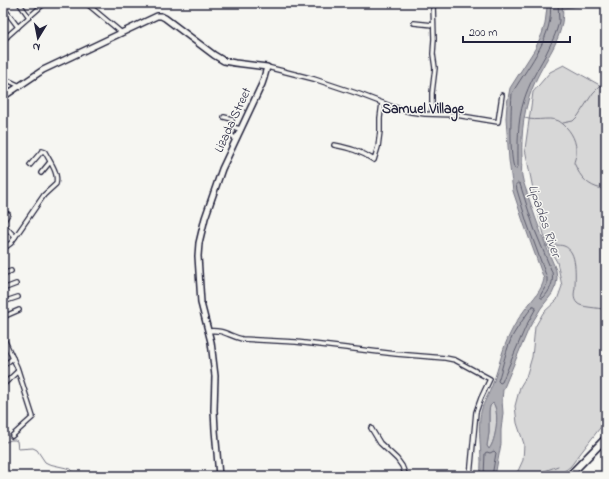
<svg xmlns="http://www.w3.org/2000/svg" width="609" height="479" font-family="'Indie Flower',sans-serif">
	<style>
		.green { fill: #d7d7d7; stroke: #7c7c89 }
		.water { fill: #adadb3; stroke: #757583; fill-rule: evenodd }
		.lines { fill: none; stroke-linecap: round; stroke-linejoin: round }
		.shore { stroke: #5a5a6b; stroke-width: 1 }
		.stream { stroke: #757583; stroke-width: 1 }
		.street-casing { stroke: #22223b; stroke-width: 6 }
		.secondary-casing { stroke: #22223b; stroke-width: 8 }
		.highway-casing { stroke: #22223b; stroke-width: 9 }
		.street { stroke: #f6f6f2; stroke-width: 3.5 }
		.secondary { stroke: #f6f6f2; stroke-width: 5 }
		.highway { stroke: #f6f6f2; stroke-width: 6 }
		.labels { text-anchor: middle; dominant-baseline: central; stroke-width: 3; stroke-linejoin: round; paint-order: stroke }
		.street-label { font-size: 13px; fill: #22223b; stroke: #f6f6f2 }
		.neighbourhood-label { font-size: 14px; font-weight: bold; fill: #22223b; stroke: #f6f6f2 }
		.water-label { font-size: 14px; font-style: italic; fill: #535365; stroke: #f6f6f2 }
	</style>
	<rect width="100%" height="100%" fill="#f6f6f2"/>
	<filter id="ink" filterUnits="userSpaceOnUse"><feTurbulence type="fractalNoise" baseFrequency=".025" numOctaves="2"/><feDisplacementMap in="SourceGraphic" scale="8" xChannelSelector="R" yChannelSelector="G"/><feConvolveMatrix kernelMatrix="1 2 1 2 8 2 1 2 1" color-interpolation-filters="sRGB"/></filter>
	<g filter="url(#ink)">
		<g class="green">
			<path d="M564 65 605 88 606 91V420L570 467 557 476H509L518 471 523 460 524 444 517 423 515 406 520 387 526 377 532 357 535 327 543 313 557 300 562 286 557 262 547 245 537 209 525 149 533 92 550 72Z"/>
			<path d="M493 403C500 412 496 441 489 449L487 446 489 433V411L490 406Z"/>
		</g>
		<path class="water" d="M546 3H562C567 35 547 55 535 82 524 106 521 131 522 157 522 163 521 170 522 176 523 183 527 191 529 199 537 223 546 247 556 270L557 278 556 285 552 294 541 308 529 328 503 390 502 400 503 413 501 430V444L495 476H480C483 457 478 437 480 418 481 405 489 395 493 383 499 367 502 349 510 334 514 325 520 316 526 308 533 299 542 290 544 279L524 224 513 191 509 160 506 118 507 104 510 88 535 49 542 34 545 24 547 7ZM493 403C500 411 496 441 489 449L487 446 489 433V411L490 406Z"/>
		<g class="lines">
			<g class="shore">
				<path d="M550 3C555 34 529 65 514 90L512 93C511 106 509 161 515 169L518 167C518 145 517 122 524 100 529 84 537 70 545 56 550 45 557 33 559 21 559 15 558 9 558 3"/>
				<path d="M518 183 520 184 534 228 552 272C554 282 550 291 543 298H541L540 296 547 284V278L527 223 517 190 516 185Z"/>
				<path d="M533 306H535L536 308 526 326 502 382 500 383 498 381C503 366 506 349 513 335 519 325 526 315 533 306Z"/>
				<path d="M484 476 485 453 487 452 490 453 494 451 496 453 492 476"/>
			</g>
			<g class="stream">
				<path d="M603 3 606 10"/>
				<path d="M562 8 572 7 593 3"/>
				<path d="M525 118C537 123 553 114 563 124 572 132 577 142 576 154 576 157 574 161 574 163 575 165 576 167 577 169 583 181 593 189 606 189"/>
				<path d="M563 123 573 121 578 116 593 93 606 80"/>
				<path d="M545 246C551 246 558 244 564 246 578 251 575 276 575 288 574 293 573 299 577 303 581 308 598 307 606 310"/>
				<path d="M3 440 6 442 11 440H15L17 441 18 449 33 448 37 450 45 462 49 464 71 469 73 472 72 476"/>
				<path d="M529 476 542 472 558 466"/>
			</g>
			<g class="street-casing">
				<g id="street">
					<path d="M19 3 29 17"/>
					<path d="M86 3 122 33"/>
					<path d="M3 7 18 27"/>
					<path d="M414 23 433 25"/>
					<path d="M3 32 7 37"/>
					<path d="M3 40 45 3"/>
					<path d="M267 67 314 79 359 94 393 107 411 112 425 114 456 115 498 122 502 95"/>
					<path d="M3 78 20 86"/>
					<path d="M432 114V93L435 68 433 54 434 39 433 3"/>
					<path d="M224 117 232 119V127L241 129"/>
					<path d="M232 127 230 131V134L236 139"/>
					<path d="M334 145C349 148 361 151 374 160L378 147 380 131V118L382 103"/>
					<path d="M41 173 50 162"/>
					<path d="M3 222 8 214"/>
					<path d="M3 224 15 237"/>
					<path d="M3 249 11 243 44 195 56 184C59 173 50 162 45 152L42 151 30 165"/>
					<path d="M3 274 11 271"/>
					<path d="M3 289 16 284"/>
					<path d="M3 302 18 297"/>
					<path d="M3 317 19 310"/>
					<path d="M208 331C223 329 229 336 242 339L296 342 396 354 445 358 455 360 490 379 481 398 476 412 470 476"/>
					<path d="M3 337 17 367 33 417 12 436"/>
					<path d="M3 366 13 358"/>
					<path d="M3 385 18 371"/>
					<path d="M371 428 380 443 397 459 402 466 406 476"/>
				</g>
			</g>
			<g class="secondary-casing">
				<path id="secondary" d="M3 97 43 70 157 16H161L165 18 214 55 224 61 235 63 267 67 264 78 262 84 222 169 205 218 199 243 198 256 201 303 211 342 215 376 214 410 215 430 219 476"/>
			</g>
			<g class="highway-casing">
				<path id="highway" d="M569 476 606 438"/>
			</g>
			<use href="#street" class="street"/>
			<use href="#secondary" class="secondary"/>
			<use href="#highway" class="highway"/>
		</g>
	</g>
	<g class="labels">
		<g class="street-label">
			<text transform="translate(233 120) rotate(-65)">Lizada Street</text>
		</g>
		<g class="neighbourhood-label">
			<text x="423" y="109">Samuel Village</text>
		</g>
		<g class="water-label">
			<text transform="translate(544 221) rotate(71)">Lipadas River</text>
		</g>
	</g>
	<rect width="609" height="479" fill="none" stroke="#f6f6f2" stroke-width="16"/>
	<rect x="8" y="8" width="593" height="463" fill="none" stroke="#22223b" stroke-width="1.5" filter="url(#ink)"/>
	<g transform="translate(38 38) rotate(190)" stroke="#f6f6f2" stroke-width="3" paint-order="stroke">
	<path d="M0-3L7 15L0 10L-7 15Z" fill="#22223b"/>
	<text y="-6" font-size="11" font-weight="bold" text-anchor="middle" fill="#22223b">N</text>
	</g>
	<path d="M463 36v6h107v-6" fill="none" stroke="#22223b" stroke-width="2"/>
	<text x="469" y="36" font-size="12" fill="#22223b" stroke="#f6f6f2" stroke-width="3" paint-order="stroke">200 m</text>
</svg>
